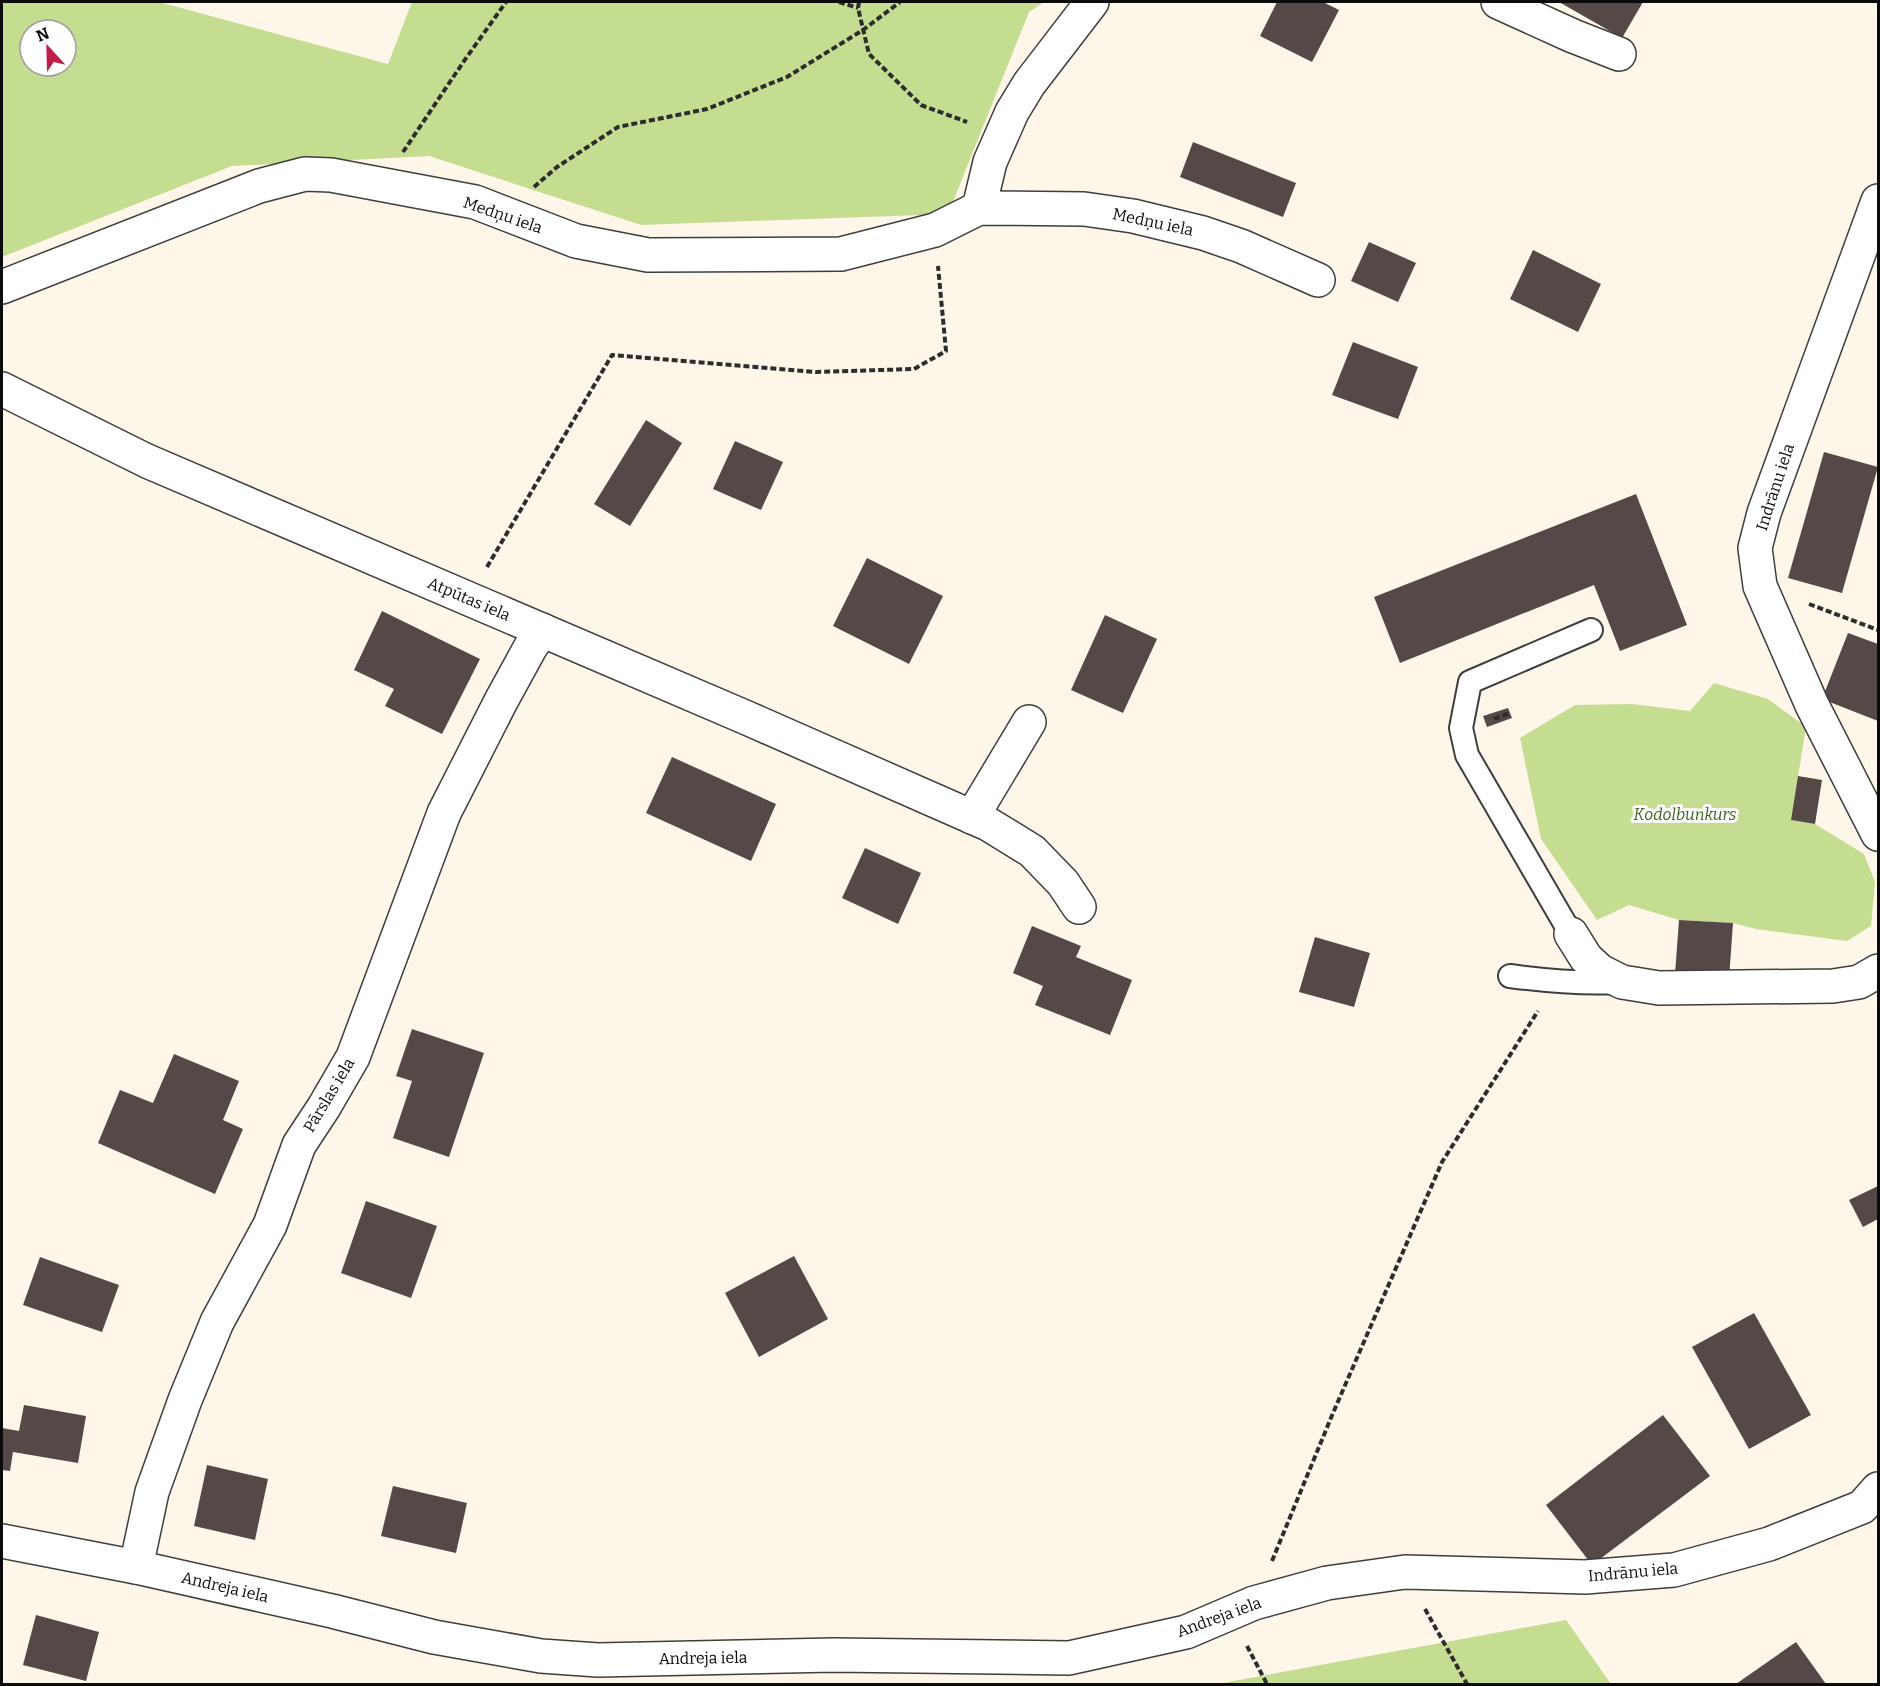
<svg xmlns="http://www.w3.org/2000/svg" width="1880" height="1686" font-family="Bitter,serif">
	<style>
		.forest { fill: #c4dd90; fill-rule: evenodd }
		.building { fill: #554947 }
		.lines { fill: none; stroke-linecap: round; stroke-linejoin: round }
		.lane-casing { stroke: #3e3e3e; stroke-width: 26 }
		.street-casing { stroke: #3e3e3e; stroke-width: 36 }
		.path { stroke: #2d2d2d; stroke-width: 4; stroke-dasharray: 6 3; stroke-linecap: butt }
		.lane { stroke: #fff; stroke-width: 22 }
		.street { stroke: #fff; stroke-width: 33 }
		.labels { text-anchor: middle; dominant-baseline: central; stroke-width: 6; stroke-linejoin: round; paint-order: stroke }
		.street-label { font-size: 16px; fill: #0b0b0b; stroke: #fff }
		.park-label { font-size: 16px; font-style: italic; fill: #3a6619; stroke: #fff }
	</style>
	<rect width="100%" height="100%" fill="#fff6ea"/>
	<g class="forest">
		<path d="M2 2H159L388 64 412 2H1044L1029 12 948 214 641 225 429 156 232 166 2 257ZM30 30H66V66H30Z"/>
		<path d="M1714 683 1768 699 1806 727 1791 820 1815 824 1864 854 1875 882 1871 926 1847 941 1756 929 1733 923 1679 920 1629 905 1597 920 1541 839 1520 738 1575 705 1632 704 1690 711Z"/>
		<path d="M1566 1620 1611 1684H1217Z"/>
	</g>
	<g class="building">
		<path d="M1277 2H1323L1339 10 1312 62 1260 36Z"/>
		<path d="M1559 2H1643L1622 38Z"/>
		<path d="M1193 142 1296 183 1283 217 1180 177Z"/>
		<path d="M1369 242 1416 263 1398 302 1351 281Z"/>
		<path d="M1533 250 1601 284 1578 332 1510 299Z"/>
		<path d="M1353 342 1418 367 1398 419 1332 395Z"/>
		<path d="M646 420 682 443 630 526 594 504Z"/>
		<path d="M735 441 783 462 761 510 713 489Z"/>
		<path d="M1824 452 1878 467 1842 593 1788 578Z"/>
		<path d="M1636 494 1687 625 1620 651 1594 585 1400 663 1374 597Z"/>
		<path d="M867 558 943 596 909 664 833 626Z"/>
		<path d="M382 611 480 659 442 734 385 706 394 689 354 670Z"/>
		<path d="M1105 615 1157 639 1123 713 1071 690Z"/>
		<path d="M1848 633 1878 644V721L1822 699Z"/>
		<path d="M1508 708 1512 718 1487 727 1483 716Z"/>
		<path d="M672 757 776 804 751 861 646 813Z"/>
		<path d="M1798 776 1822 780 1815 824 1791 820Z"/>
		<path d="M865 848 921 873 898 924 842 898Z"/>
		<path d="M1679 920 1733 923 1729 979 1675 974Z"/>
		<path d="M1032 926 1081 946 1076 957 1132 980 1110 1035 1035 1005 1043 986 1013 973Z"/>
		<path d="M1315 937 1370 953 1354 1007 1299 992Z"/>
		<path d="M412 1029 484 1053 449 1157 393 1138 412 1081 396 1076Z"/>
		<path d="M174 1054 239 1081 223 1120 243 1129 215 1194 98 1143 120 1090 153 1103Z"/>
		<path d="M1878 1186V1219L1863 1227 1849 1200Z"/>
		<path d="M366 1201 437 1226 411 1298 341 1273Z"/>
		<path d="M794 1256 828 1319 759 1357 725 1293Z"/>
		<path d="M40 1257 119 1285 102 1332 23 1305Z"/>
		<path d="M1754 1313 1811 1415 1749 1449 1692 1347Z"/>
		<path d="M24 1405 86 1416 78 1463 13 1452 10 1471 2 1470V1428L19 1431Z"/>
		<path d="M1663 1415 1710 1476 1592 1565 1546 1505Z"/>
		<path d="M207 1465 268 1479 255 1540 194 1526Z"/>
		<path d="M393 1486 467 1503 456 1553 381 1536Z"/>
		<path d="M36 1615 99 1632 86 1681 23 1665Z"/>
		<path d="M1796 1642 1826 1684H1736Z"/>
	</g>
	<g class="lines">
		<g class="lane-casing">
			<g id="lane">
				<path d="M1571 934 1467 755 1461 728 1470 682 1591 630"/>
				<path d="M1510 976C1547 981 1582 984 1619 982"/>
			</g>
		</g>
		<g class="street-casing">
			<g id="street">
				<path d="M1498 2 1573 36 1619 54"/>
				<path d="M1878 201 1764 513 1755 548 1760 586 1812 705 1878 834"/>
				<path d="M979 208 990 162 1012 112 1029 84 1092 2"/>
				<path d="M2 287 259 186 305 174 331 175 475 202 576 241 648 255 841 254 935 230 979 208 1084 209 1133 216 1203 233 1241 246 1318 280"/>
				<path d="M2 389 147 461 747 718 988 824 1032 851 1063 883 1079 907"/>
				<path d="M972 817 1029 722"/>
				<path d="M1571 934 1586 958 1600 971 1622 982 1659 988 1833 986 1859 982 1878 971"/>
				<path d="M2 1541 136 1567 332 1611 434 1637 541 1656 598 1660 833 1655 1069 1658 1186 1632 1254 1603 1327 1583 1405 1572 1585 1577 1674 1570 1769 1544 1862 1507 1878 1489"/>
				<path d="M136 1567 152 1492 185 1400 217 1322 270 1225 299 1145 324 1107 353 1057 444 813 501 701 530 648 542 630"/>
			</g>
		</g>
		<g class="path">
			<path d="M839 2 858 8"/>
			<path d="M859 2 858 8 869 54 921 105 967 122"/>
			<path d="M403 152 464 61 506 2"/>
			<path d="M534 187 557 167 618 127 707 109 787 77 863 30 900 2"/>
			<path d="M487 567 612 355 816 372 914 369 946 351 938 266"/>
			<path d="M1809 604 1878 630"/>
			<path d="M1494 719 1510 713"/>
			<path d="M1272 1561 1333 1413 1442 1162 1538 1011"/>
			<path d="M1425 1609 1467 1684"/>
			<path d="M1247 1646 1267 1684"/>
		</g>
		<use href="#lane" class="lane"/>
		<use href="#street" class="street"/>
	</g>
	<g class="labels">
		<g class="street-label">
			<text transform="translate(503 215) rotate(19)">Medņu iela</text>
			<text transform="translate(1153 222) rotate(12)">Medņu iela</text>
			<text transform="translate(1775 487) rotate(-72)">Indrānu iela</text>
			<text transform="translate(469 599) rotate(23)">Atpūtas iela</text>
			<text transform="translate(329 1095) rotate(-59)">Pārslas iela</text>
			<text transform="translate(1633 1572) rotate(-5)">Indrānu iela</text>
			<text transform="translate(225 1587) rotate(13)">Andreja iela</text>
			<text transform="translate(1219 1617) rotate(-20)">Andreja iela</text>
			<text transform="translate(703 1658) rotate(-1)">Andreja iela</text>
		</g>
		<g class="park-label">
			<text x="1685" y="814">Kodolbunkurs</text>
		</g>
	</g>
	<rect width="1880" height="1686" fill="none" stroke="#0b0b0b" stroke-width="6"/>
	<g transform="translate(48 48) rotate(338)"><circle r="28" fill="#ffffff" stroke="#9d9d9d" stroke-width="1.5"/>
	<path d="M0-4.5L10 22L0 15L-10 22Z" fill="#c21d4a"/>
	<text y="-9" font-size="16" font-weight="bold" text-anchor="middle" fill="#0b0b0b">N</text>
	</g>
</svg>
